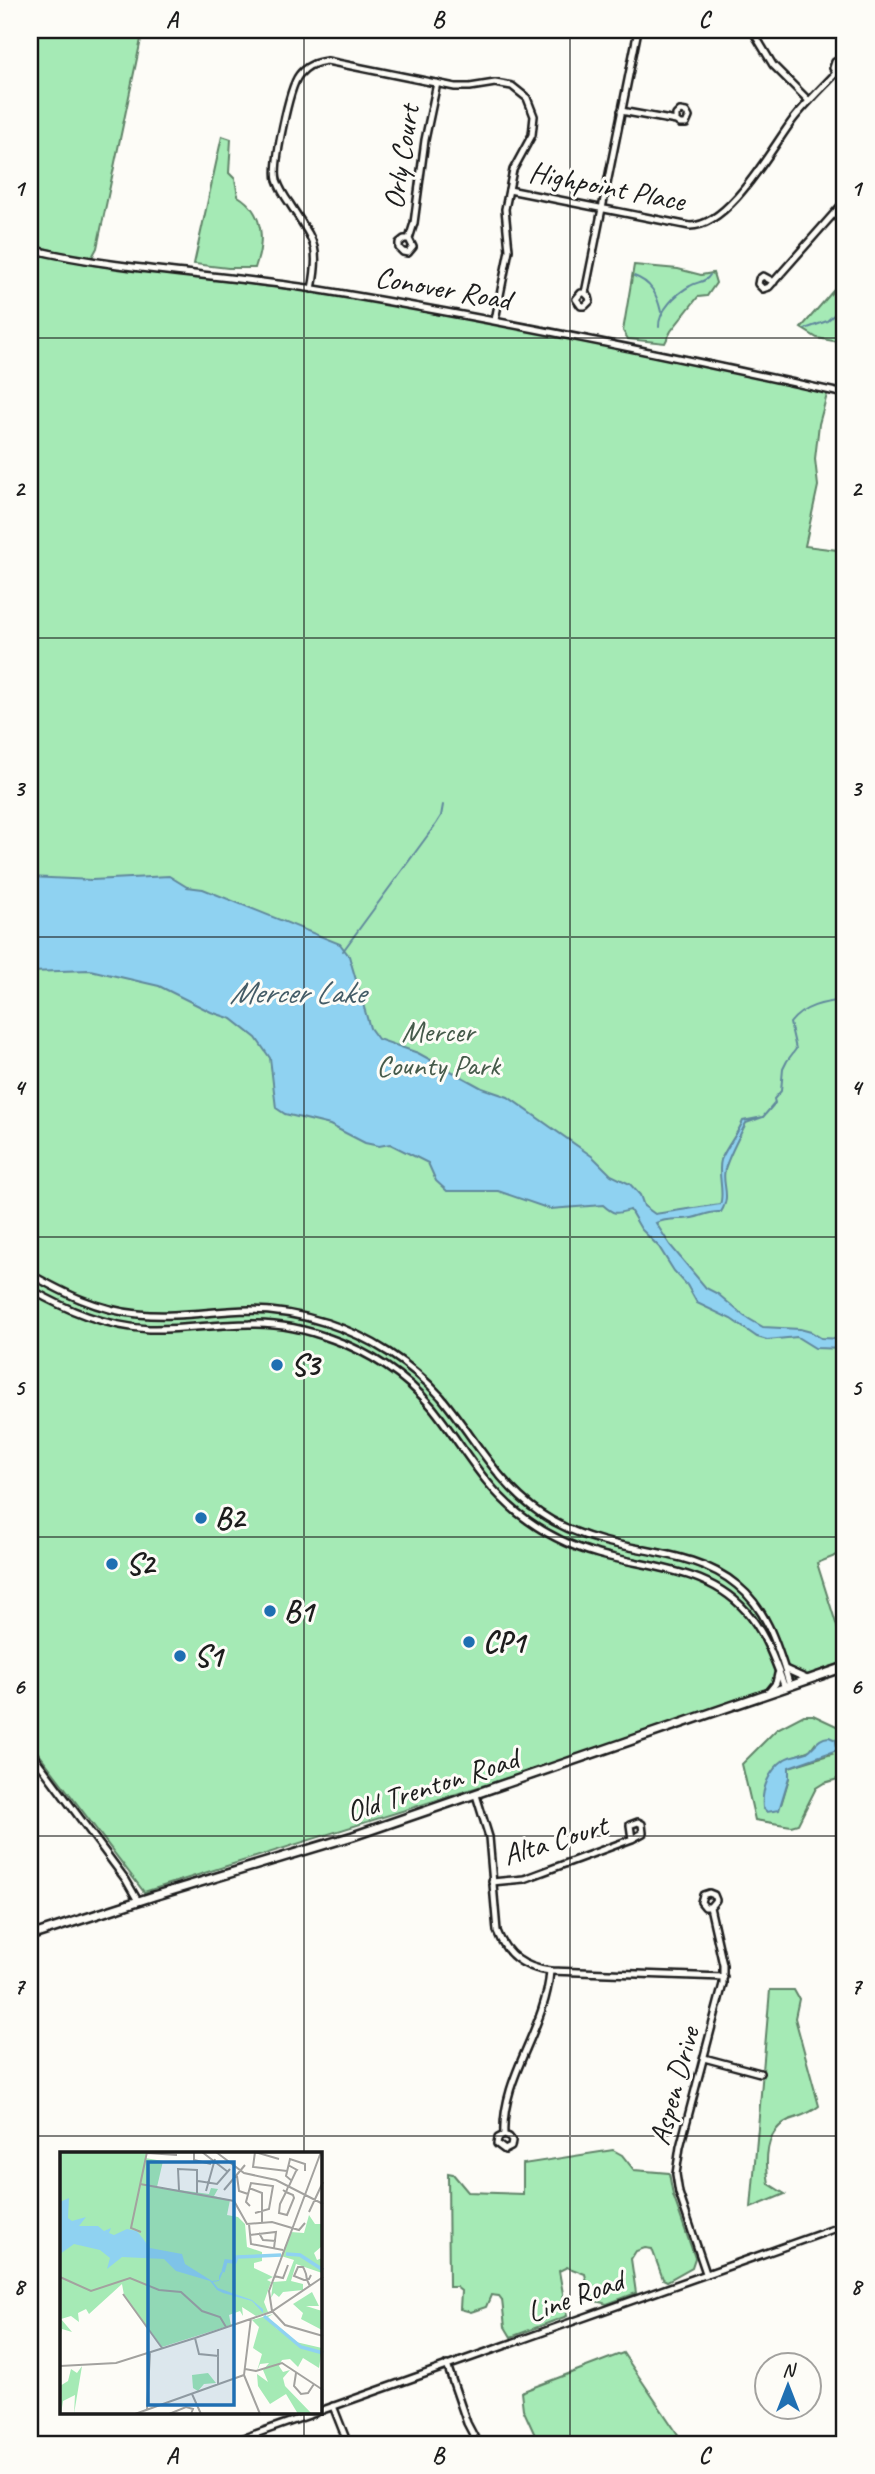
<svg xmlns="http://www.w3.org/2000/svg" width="875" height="2474" font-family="Caveat,sans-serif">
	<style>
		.green { fill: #a5eab5; stroke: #608368; stroke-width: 2; fill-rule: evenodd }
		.water { fill: #8fd2f1; stroke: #61899c; stroke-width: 2 }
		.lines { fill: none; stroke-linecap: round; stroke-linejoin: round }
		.stream { stroke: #61899c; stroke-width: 2 }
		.minor-casing { stroke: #1c1c1c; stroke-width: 10 }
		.major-casing { stroke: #1c1c1c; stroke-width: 12 }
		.minor { stroke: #fdfcf7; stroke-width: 5 }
		.major { stroke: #fdfcf7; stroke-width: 7 }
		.grid { fill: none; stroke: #1c1c1c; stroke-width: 2; stroke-opacity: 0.55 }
		.poi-dot { fill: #1f6fb2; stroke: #fdfcf7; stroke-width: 2.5 }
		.labels { text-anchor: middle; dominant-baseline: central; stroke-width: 6; stroke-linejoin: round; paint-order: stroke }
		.street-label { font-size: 30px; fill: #1c1c1c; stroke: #fdfcf7 }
		.park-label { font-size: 30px; fill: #455a4a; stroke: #fdfcf7 }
		.poi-label { font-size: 30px; font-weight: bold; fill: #1c1c1c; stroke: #fdfcf7; text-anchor: start }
		.water-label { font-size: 32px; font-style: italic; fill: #445c67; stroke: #fdfcf7 }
		.inset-river { fill: none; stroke: #8fd2f1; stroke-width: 3.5 }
		.inset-road { fill: none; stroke: #a3a29f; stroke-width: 2 }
		.view { fill: #1f6fb2; fill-opacity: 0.15; stroke: #1f6fb2; stroke-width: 3.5 }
		.inset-edge { fill: none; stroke: #1c1c1c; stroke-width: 3.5 }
		.neatline { fill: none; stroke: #1c1c1c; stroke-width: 2.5 }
		.grid-label { font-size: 23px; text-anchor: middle; font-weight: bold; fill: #1c1c1c }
	</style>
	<rect width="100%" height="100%" fill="#fdfcf7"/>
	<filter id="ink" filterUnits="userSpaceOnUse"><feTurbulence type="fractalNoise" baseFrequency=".0143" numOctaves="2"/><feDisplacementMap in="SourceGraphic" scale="14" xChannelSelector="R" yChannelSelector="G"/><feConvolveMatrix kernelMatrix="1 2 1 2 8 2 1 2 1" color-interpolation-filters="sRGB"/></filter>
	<g filter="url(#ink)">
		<g class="green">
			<path d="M30 30H143L97 248 91 259 30 245Z"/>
			<path d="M222 136 231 139 229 173 235 179 238 196C264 212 265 241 255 268H228L194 264Z"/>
			<path d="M30 251 91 265 315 292 450 315 620 345 828 391 819 424 815 459 818 486 805 546 845 551V1552L817 1563 845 1652V1662L542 1767 144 1892 30 1742Z"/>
			<path d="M634 265 678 269 701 275 713 273 716 283 707 296 698 297 671 331 665 343 628 339 623 331Z"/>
			<path d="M845 277V343L817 338 801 328Z"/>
			<path d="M804 1715H813L845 1730V1777L824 1783 816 1788 798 1824 791 1826 755 1820 742 1764 777 1729ZM815 1743 832 1754 789 1767V1778L781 1805 784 1760 810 1750Z"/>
			<path d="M770 1990H794L799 1999 795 2018 819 2106C810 2114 800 2116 789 2120 765 2131 765 2161 769 2184L785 2194 751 2208Z"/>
			<path d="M613 2150 622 2155 634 2170 669 2173 673 2195 695 2258 692 2267 667 2281 663 2279 652 2249 645 2248 636 2251 631 2259 636 2293 607 2304 591 2300 585 2274 567 2267 559 2271 567 2316 511 2337 505 2327 502 2300 499 2296 491 2295 486 2307 471 2312 460 2309 461 2291 456 2287H449L448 2173 453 2174 468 2192 523 2194V2164Z"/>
			<path d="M623 2353 681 2439 677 2444H539L523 2409 521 2392Z"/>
		</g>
		<g class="water">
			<path d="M169 876 187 887 203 889 340 944 349 956 370 1028 378 1039 418 1053 482 1088 508 1097 593 1157 611 1175 630 1184 640 1195 644 1206 655 1214 720 1204C725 1194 717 1174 721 1160 726 1147 737 1135 743 1121L763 1117 746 1123C739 1137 730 1153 725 1169 721 1184 732 1195 721 1212 709 1211 703 1216 692 1218 680 1220 666 1218 656 1223L670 1245 706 1288 718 1294 744 1316 763 1327 800 1329 811 1332 821 1338 845 1339V1349L815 1348 797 1337 767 1340 757 1337 731 1319 697 1303 687 1285 674 1271 659 1247 641 1229 630 1210C616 1214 614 1215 603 1205L550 1209 498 1191H447L436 1181 428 1163 390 1144 379 1146 365 1143 330 1125 285 1114 276 1108 270 1058 256 1038 232 1019 211 1012 159 986 90 970 30 972V877L92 880Z"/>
			<path d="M829 1737 836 1740 837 1750 789 1767V1777L779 1810 767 1812 763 1808C761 1789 769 1770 785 1759 792 1755 800 1755 807 1752 816 1746 817 1738 829 1737Z"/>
		</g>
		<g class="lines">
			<g class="stream">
				<path d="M634 276C651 282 657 294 661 312"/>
				<path d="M659 327C658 311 677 293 690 286 698 281 705 283 710 275"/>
				<path d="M805 329 827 321 845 305"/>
				<path d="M343 951 436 824 441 816 443 805"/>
				<path d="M763 1117 775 1103 774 1099 781 1091 783 1069 787 1061 796 1049 790 1023C803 1006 824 1002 845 1000V1002"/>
			</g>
			<g class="minor-casing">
				<g id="minor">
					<path d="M752 30 773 65 809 101"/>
					<path d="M836 73 833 68 835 62 839 60 845 64"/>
					<path d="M621 111 676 121 680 124H686L689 117 686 112 680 111 676 115V121"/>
					<path d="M509 190 690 226C729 226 770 151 792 121 805 104 821 89 836 73H842L845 70"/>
					<path d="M409 239H404L399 243V248L403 252 408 253 413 247 409 239 414 223 425 140 437 83"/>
					<path d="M30 249C123 271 219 274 314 289 492 318 669 355 845 394"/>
					<path d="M774 282 763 276 759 279 758 284 763 289 769 287 845 201"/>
					<path d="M312 289C321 244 313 241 290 204 285 197 280 189 277 180 273 165 289 88 299 75 306 66 316 62 327 61L455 87H470L495 83 512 86 527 98 534 116 532 135 513 170 505 209 509 250 495 320"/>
					<path d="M585 293H581L576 299 581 306H585L590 301 589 297 585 293 638 30"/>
					<path d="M30 1274C64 1293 97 1310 138 1314 175 1318 212 1311 249 1310 275 1310 302 1315 327 1323 370 1337 411 1363 441 1397 474 1437 497 1483 540 1513 559 1526 581 1535 603 1541 648 1553 700 1554 737 1585 769 1611 778 1649 790 1686"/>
					<path d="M30 1289C68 1311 105 1326 149 1329 182 1330 216 1324 249 1324 277 1323 306 1329 332 1339 369 1352 406 1376 432 1407 461 1443 482 1484 518 1513 542 1532 569 1546 598 1554 653 1569 713 1568 751 1617 767 1638 776 1664 785 1688"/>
					<path d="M785 1669 807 1679"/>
					<path d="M768 1693 776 1683 778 1674"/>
					<path d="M30 1751 126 1880 138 1901"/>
					<path d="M476 1795 489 1837 497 1931C506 1955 525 1968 550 1971L724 1977"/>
					<path d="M492 1882 524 1879 632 1839 643 1833 642 1824 638 1822 630 1825 632 1839"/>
					<path d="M704 2058 760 2073"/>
					<path d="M504 2135 509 2137 512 2141 511 2147 505 2150 497 2144 498 2138 504 2135C501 2077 546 2029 550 1971"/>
					<path d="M706 2273 679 2193 676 2174 680 2147 723 1984V1965L710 1907H705L701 1902 703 1895 709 1893 714 1895 716 1900 710 1907"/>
					<path d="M447 2365 467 2423 478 2444"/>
					<path d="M333 2406 348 2444"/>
					<path d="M320 2411 845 2225"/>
					<path d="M227 2444 315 2413"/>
				</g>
			</g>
			<g class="major-casing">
				<g id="major">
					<path d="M844 30 845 31"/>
					<path d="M30 1936 154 1896 353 1836 845 1667"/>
				</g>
			</g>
			<use href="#minor" class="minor"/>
			<use href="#major" class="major"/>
		</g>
	</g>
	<path class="grid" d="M304 30V2154M570 30V2444M30 338H845M30 638H845M30 937H845M30 1237H845M30 1537H845M30 1836H845M30 2136H845M304 2413V2444"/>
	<g class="poi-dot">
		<circle cx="277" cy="1365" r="7"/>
		<circle cx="201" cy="1518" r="7"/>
		<circle cx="112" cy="1564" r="7"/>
		<circle cx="270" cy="1611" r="7"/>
		<circle cx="469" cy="1642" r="7"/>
		<circle cx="180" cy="1656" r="7"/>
	</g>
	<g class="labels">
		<g class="street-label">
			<text transform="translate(401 157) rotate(-81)">Orly Court</text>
			<text transform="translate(607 186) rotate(11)">Highpoint Place</text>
			<text transform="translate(443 288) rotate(10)">Conover Road</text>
			<text transform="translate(432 1785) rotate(-18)">Old Trenton Road</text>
			<text transform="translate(555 1840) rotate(-17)">Alta Court</text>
			<text transform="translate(674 2086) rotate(-75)">Aspen Drive</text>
			<text transform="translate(575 2296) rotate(-20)">Line Road</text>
		</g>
		<g class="park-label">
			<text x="438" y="1031">Mercer<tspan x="438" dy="34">County Park</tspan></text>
		</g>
		<g class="poi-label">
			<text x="291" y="1365">S3</text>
			<text x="215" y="1518">B2</text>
			<text x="126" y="1564">S2</text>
			<text x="284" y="1611">B1</text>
			<text x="483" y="1642">CP1</text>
			<text x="194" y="1656">S1</text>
		</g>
		<g class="water-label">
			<text x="297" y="992">Mercer Lake</text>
		</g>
	</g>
	<g transform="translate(60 2152)">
		<rect width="262" height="262" fill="#fdfcf7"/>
		<path d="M0 0H87L85 6 103 9 97 35 149 42 151 36 158 37 154 44 170 48 167 63 178 65 185 72 187 95 202 100V109L194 111V116L213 125 207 128 211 130 204 150 208 160 196 164 182 155 183 164 180 159 169 163 171 173 102 195 64 143 62 132 29 162 26 157 18 161 19 170 11 164 1 167 12 180 2 177 0 186ZM249 63 255 72H262V94L254 101 257 108 262 106V121L236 112 231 129 243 132V138L223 140 219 145 214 141 211 146 213 130 226 129 234 108 221 104 231 80 244 81ZM252 140 259 154H246L262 159V178L241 167 243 161 233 152ZM213 162 208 165 216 176 236 190 262 196 259 216 243 206 238 215 230 207 222 208 219 214 223 220 230 218 223 226 225 234 252 262H238L226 242 210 252 198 234 197 222 208 230 203 218 209 211 200 212 197 219 202 202 193 196 199 175 192 168ZM22 214 14 262 15 243 3 249 1 262 0 234 8 229 11 217 17 221ZM148 221 156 231 144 232 138 239 133 236 132 223Z" fill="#a5eab5"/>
		<path d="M9 46 8 66 12 69 26 65 19 74H38L44 79 51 76 49 81 54 83 67 77 77 79 90 96 122 102 125 112 152 129 159 128V124L161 120H163L159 129 153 130 158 136 192 148 203 157V161L192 149 163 141 157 138 150 129 116 119 104 107 62 105 47 117 50 106 40 98 14 92 0 102V50Z" fill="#8fd2f1"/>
		<path class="inset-river" d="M226 102 240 103 263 118M163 120 166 109 175 110 177 105 221 103M204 164 241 195 263 201"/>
		<path class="inset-road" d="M134 0V8L151 12M142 0 168 20M156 0 184 21 216 28 263 52M261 0 209 139 212 159 225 173 263 184M87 1 117 3M219 7 195 0 193 15 227 19M177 24 179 39 188 42M138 29 157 32 170 17M232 29 226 24 230 7 245 12V19M80 32 174 49 187 72 212 70 239 78 245 71M189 36 202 41V70M119 38 118 17 137 18V41M164 38 185 13M223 38 226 40 233 43 234 46 227 63 219 61 220 52 226 40 228 35 229 34 236 19 237 18 228 13M146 39 155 7M190 54 186 50 191 31 213 34 209 57 195 61M249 60 263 30M189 72 191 92 223 98M81 80 71 76 87 0M199 81 203 88 216 89M190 83 216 80 214 96M214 124 223 126 228 113M0 125 31 139 70 126 99 138 121 140 142 159 160 165 166 175M250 134 247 128 246 122 244 117 243 115H238L234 124 244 128H247L248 127H249L251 123M63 142 102 196M191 166 184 223 200 262M135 186 139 202 159 204M0 214 56 211 135 186 211 160 263 125M185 217 196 219 222 211 263 238M236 221 234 234 241 242 248 241 254 232M158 233V197M132 242 141 262M87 258 90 200M75 262 184 223M109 262 126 255 133 257 131 262"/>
		<path class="view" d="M88 10H174V253H88Z"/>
		<rect width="262" height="262" class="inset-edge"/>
	</g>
	<rect width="875" height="2474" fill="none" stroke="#fdfcf7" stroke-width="77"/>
	<g transform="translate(788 2386)"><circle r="33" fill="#fdfcf7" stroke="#a3a29f" stroke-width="2"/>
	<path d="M0-5L12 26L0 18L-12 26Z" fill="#1f6fb2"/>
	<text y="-10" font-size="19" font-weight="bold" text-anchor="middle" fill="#1c1c1c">N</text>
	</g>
	<rect x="38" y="38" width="798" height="2398" class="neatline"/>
	<g class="grid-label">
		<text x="172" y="27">A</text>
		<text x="438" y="27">B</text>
		<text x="704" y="27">C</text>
		<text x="19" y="196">1</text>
		<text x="856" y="196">1</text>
		<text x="19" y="496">2</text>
		<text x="856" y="496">2</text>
		<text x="19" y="796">3</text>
		<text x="856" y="796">3</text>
		<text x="19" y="1095">4</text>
		<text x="856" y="1095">4</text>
		<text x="19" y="1395">5</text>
		<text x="856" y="1395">5</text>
		<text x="19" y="1694">6</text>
		<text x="856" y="1694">6</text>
		<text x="19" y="1994">7</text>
		<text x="856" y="1994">7</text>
		<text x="19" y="2294">8</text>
		<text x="856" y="2294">8</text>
		<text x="172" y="2463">A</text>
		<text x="438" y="2463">B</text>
		<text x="704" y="2463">C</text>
	</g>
</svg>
